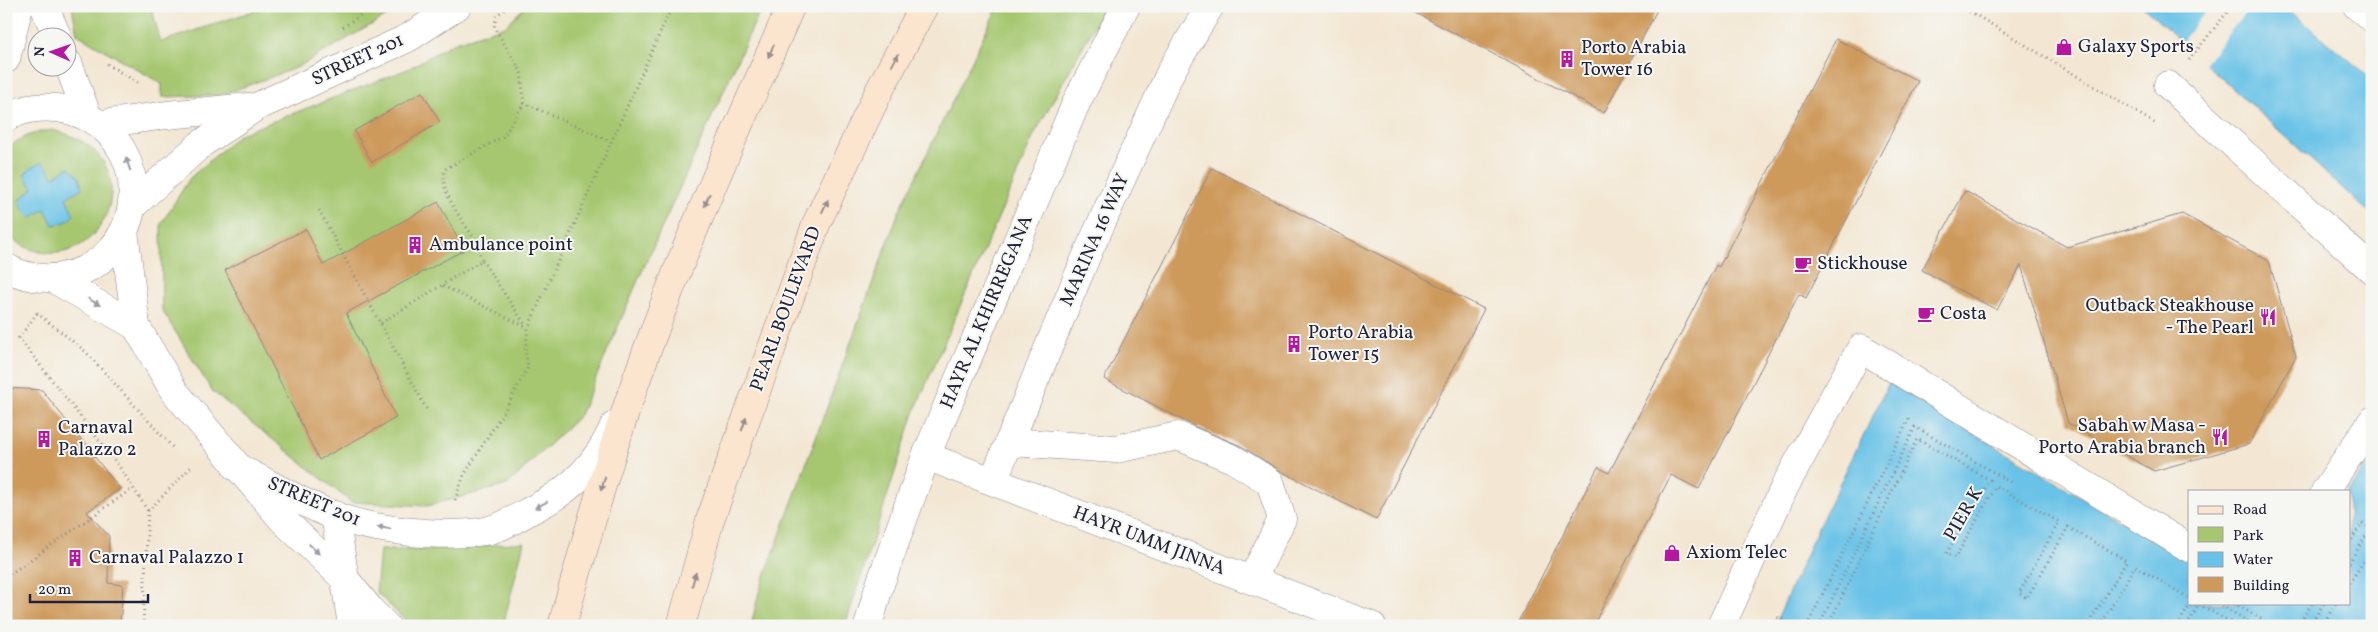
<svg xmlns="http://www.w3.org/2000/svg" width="2378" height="632" font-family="Vollkorn,serif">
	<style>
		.green { fill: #a6c76f; stroke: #647455; fill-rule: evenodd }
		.water { fill: #69c2e7; stroke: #467291 }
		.pier { fill: #f3e7d3 }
		.building { fill: #ce9a5b }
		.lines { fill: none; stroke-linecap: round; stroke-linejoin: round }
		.street-casing { stroke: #8a8487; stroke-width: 29 }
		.secondary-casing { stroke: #8a8487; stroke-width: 29 }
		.path { stroke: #8a8487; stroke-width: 3; stroke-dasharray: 1 4; stroke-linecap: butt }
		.street { stroke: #fff; stroke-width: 28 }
		.secondary { stroke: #fbe5cf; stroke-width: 28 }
		.oneway { fill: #998d8c }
		.oneway2 { fill: #9c9ca7 }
		.labels { text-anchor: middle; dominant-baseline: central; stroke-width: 4; stroke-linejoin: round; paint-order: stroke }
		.poi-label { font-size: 19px; fill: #22223b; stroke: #f6f6f2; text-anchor: start }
		.street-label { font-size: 19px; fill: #22223b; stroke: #f6f6f2 }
	</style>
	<rect width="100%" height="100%" fill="#f6f6f2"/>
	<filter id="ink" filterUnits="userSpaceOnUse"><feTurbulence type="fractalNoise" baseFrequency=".02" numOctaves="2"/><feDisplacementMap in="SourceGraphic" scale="10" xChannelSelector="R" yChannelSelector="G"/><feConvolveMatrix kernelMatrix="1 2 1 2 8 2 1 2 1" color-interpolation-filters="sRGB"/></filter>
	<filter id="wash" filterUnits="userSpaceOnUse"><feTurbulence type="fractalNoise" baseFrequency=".0096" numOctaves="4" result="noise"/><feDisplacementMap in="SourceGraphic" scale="20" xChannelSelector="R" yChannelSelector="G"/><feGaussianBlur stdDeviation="1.12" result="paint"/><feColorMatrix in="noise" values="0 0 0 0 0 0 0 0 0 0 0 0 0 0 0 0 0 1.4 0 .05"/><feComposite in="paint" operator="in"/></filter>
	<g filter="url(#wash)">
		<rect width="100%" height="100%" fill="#f3e7d3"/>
		<g class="green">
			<path d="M72 6H151L161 42 268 6H404L296 68 221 95 162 97V84L77 34Z"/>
			<path d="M526 6H762L635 287 580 415 507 485 427 506 351 502 212 391 162 310 161 224 190 178 240 134 408 69 453 43 505 26Z"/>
			<path d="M998 6H1105L1034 135 915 410 845 626H751L759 592 898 214Z"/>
			<path d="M52 130C169 155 90 306 6 234V150C20 137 34 132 52 130ZM54 177 82 188 45 209 20 200 33 188Z"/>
			<path d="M524 542 503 626H411L376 592 380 550H428Z"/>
		</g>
		<g class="water">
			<path d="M2142 6H2284L2372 79V215Z"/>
			<path d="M42 162 54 177 69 167 79 177 82 188 66 198 74 215 66 222 53 225 45 209 31 218 22 208 20 200 33 188 24 175 31 168Z"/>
			<path d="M1889 383 2189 561V603H2349L2348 491 2372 459V626H1774L1817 530Z"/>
		</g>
		<path class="pier" d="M2210 6H2251L2203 65 2180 44Z"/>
		<g id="blocks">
			<g class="building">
				<path d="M1403 6H1659L1604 113Z"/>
				<path d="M1836 39 1918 81 1806 298 1799 294 1699 489 1671 475 1593 626H1516L1598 467 1609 473 1716 265 1719 267Z"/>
				<path d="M422 92 440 122 372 162 354 131Z"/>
				<path d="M1212 168 1484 309 1376 520 1279 470 1241 446 1196 427 1104 379Z"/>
				<path d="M1965 191 2067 247 2182 214 2269 261 2296 356 2249 444 2154 471 2068 423 2021 265 1997 310 1922 270Z"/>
				<path d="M438 202 464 250 346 313 396 418 319 460 225 270 306 229 323 265Z"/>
				<path d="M6 388 42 390 120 489 87 512 109 536 108 583 123 585 120 626H6Z"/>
			</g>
		</g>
	</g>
	<g filter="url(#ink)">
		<use href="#blocks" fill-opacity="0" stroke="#8a8487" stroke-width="1"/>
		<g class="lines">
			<g class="street-casing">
				<g id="street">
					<path d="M44 6 58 38"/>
					<path d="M2357 6 2372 18"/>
					<path d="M6 59 19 6"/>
					<path d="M68 63 87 115"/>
					<path d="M2168 85 2372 270"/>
					<path d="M6 118C24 106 52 105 72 111 159 138 150 261 61 277 43 280 22 277 6 267"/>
					<path d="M101 124 167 115 249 107"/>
					<path d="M132 206 201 144 256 107 408 38 457 6"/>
					<path d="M124 231 136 326 174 391 282 519 345 579 371 611 386 626"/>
					<path d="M52 278 136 326"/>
					<path d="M1009 442 1116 449 1178 436 1233 459 1270 482 1282 519 1252 580"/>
					<path d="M926 456 1372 626"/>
					<path d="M236 467C269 483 301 503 335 516 375 531 443 538 485 531 503 528 521 515 537 507 572 489 598 463 614 426"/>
					<path d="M993 481 1089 250 1171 71 1210 6"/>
					<path d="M2325 491 2372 421"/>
					<path d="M335 515 352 626"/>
					<path d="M868 626 879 587 926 456 1077 101 1126 6"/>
					<path d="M1721 626 1785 486 1861 348 2189 548"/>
				</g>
			</g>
			<g class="secondary-casing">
				<g id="secondary">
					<path d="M562 626C589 529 616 431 652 337 693 225 743 116 791 6"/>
					<path d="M681 626 710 520 817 222 880 89 924 6"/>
				</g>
			</g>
			<g class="path">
				<path d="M508 6 497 15 494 27 521 71 524 103 610 141"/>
				<path d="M1961 6 2156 124"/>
				<path d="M343 27 374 6"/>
				<path d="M2189 60 2232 6"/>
				<path d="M107 64 138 83"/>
				<path d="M319 210 427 410"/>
				<path d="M482 260 526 326"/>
				<path d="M443 286 528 328"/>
				<path d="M37 313 85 351 174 449"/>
				<path d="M37 313 19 338 119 466 148 511"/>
				<path d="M381 323 482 260C479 252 477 244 473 237 462 218 438 192 445 169L504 136 524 103"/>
				<path d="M455 500 464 475 506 408 528 367 525 350 528 328 672 6"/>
				<path d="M2349 544 2362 523 2369 527 2372 522"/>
				<path d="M2349 563 2366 536 2372 539"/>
				<path d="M6 577 133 488"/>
				<path d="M2349 583 2372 550"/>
				<path d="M2217 603 2256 626"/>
				<path d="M2234 603 2273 626"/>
				<path d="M143 626 148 511 191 467"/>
				<path d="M1774 626 1777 617 1795 626"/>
				<path d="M1807 626 1909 418"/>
				<path d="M1819 626 1915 427 2012 483"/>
				<path d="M1828 626 1917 439 1990 480 1946 554 1955 558 1996 486 2059 522 2019 593 2027 598 2068 527 2127 561 2087 626"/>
				<path d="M2100 626 2135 566 2189 598"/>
				<path d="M2177 626 2191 603"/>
				<path d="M2187 626 2199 604 2237 626"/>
				<path d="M2298 626 2312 603"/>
				<path d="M2310 626 2324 603"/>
				<path d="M2322 626 2336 603"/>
			</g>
			<use href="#street" class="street"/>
			<use href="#secondary" class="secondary"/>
		</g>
		<defs><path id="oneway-solid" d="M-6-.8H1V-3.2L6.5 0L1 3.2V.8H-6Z" transform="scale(1.25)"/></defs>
		<g class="oneway">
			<use href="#oneway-solid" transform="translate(771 51) rotate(114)"/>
			<use href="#oneway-solid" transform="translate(895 60) rotate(-62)"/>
			<use href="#oneway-solid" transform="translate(707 200) rotate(112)"/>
			<use href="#oneway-solid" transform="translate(825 206) rotate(-65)"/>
			<use href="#oneway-solid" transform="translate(744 424) rotate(-71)"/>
			<use href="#oneway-solid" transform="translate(603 484) rotate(108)"/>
			<use href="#oneway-solid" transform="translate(694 579) rotate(-74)"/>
		</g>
		<g class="oneway2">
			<use href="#oneway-solid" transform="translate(128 164) rotate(-109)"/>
			<use href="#oneway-solid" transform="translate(94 302) rotate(30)"/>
			<use href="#oneway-solid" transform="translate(541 505) rotate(152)"/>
			<use href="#oneway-solid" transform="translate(384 528) rotate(-171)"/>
			<use href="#oneway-solid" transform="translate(314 549) rotate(44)"/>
		</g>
	</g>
	<defs>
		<g id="shop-bare" transform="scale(1.35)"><path d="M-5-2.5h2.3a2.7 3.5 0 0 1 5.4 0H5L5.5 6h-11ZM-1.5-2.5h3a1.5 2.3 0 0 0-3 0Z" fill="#b5179e" stroke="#f6f6f2" stroke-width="2.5" paint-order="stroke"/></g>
		<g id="building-bare" transform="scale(1.35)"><path d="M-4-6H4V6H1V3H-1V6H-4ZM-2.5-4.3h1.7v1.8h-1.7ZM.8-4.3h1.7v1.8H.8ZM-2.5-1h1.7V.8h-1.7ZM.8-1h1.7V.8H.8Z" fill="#b5179e" stroke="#f6f6f2" stroke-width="2.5" paint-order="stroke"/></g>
		<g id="cafe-bare" transform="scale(1.35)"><path d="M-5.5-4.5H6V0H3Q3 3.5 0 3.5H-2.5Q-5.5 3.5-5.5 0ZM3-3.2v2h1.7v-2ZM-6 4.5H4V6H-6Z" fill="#b5179e" stroke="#f6f6f2" stroke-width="2.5" paint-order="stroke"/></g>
		<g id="restaurant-bare" transform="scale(1.35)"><path d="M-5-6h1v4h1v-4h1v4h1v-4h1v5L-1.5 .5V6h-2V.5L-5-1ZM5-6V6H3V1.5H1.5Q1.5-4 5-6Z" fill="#b5179e" stroke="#f6f6f2" stroke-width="2.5" paint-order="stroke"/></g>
	</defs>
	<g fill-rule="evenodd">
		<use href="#shop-bare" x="2064" y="47"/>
		<use href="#building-bare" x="1567" y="59"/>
		<use href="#building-bare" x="415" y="245"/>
		<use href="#cafe-bare" x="1803" y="264"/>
		<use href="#cafe-bare" x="1926" y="314"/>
		<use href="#restaurant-bare" x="2268" y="317"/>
		<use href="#building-bare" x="1294" y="344"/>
		<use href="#restaurant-bare" x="2220" y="437"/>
		<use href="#building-bare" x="44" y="439"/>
		<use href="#shop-bare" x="1672" y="553"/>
		<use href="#building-bare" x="75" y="558"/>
	</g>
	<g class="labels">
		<g class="poi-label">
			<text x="2078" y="47">Galaxy Sports</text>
			<text x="1581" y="48">Porto Arabia<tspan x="1581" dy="22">Tower 16</tspan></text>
			<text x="429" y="245">Ambulance point</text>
			<text x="1817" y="264">Stickhouse</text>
			<text x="2254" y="306" text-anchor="end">Outback Steakhouse<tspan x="2254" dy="22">- The Pearl</tspan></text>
			<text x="1940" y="314">Costa</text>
			<text x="1308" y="333">Porto Arabia<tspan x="1308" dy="22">Tower 15</tspan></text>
			<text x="2206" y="426" text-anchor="end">Sabah w Masa -<tspan x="2206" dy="22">Porto Arabia branch</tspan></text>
			<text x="58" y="428">Carnaval<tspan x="58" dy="22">Palazzo 2</tspan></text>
			<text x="1686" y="553">Axiom Telec</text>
			<text x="89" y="558">Carnaval Palazzo 1</text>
		</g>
		<g class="street-label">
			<text transform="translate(358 60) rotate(-25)">STREET 201</text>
			<text transform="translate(1095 240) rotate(-66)">MARINA 16 WAY</text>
			<text transform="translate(786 309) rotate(-70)">PEARL BOULEVARD</text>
			<text transform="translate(987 312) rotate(-67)">HAYR AL KHIRREGANA</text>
			<text transform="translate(314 502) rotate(23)">STREET 201</text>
			<text transform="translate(1964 514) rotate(-60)">PIER K</text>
			<text transform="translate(1149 541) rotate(21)">HAYR UMM JINNA</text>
		</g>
	</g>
	<rect width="2378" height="632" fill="none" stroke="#f6f6f2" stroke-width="25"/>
	<rect x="2188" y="490" width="162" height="115" fill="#f6f6f2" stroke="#a1a1a9"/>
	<rect x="2198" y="506" width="25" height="8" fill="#fbe5cf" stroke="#a1a1a9"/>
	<text x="2233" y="514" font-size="15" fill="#22223b">Road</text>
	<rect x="2198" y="527" width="25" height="15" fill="#a6c76f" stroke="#a1a1a9"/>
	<text x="2233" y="540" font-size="15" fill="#22223b">Park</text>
	<rect x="2198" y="552" width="25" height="15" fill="#69c2e7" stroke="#a1a1a9"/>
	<text x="2233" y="564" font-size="15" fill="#22223b">Water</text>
	<rect x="2198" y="577" width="25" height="15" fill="#ce9a5b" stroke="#a1a1a9"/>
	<text x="2233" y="590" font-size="15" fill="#22223b">Building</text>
	<g transform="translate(52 52) rotate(272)"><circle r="24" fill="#f6f6f2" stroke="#a1a1a9"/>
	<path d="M0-4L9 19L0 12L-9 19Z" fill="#b5179e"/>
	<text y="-8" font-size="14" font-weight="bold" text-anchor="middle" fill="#22223b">N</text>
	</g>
	<path d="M30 594v8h118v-8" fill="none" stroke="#22223b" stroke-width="2.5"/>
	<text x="38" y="594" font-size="15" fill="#22223b" stroke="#f6f6f2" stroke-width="4" paint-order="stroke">20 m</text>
</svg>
